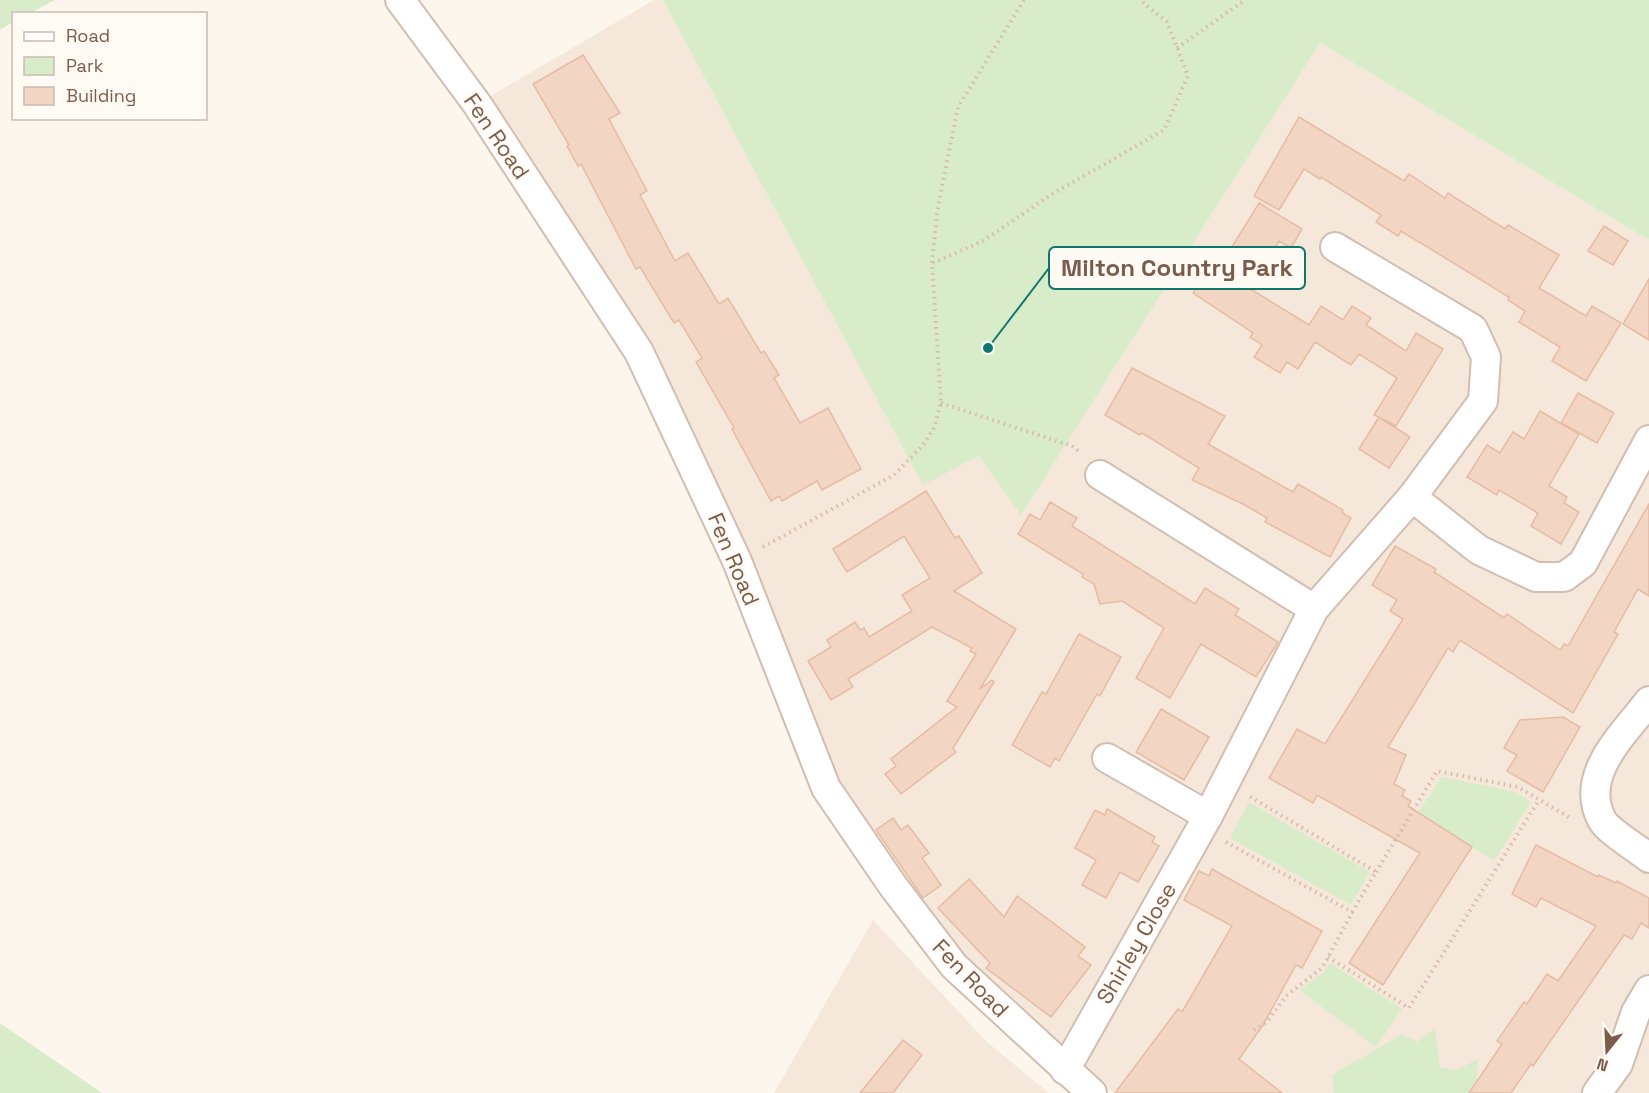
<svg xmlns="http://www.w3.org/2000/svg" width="1649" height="1093" font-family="'Space Grotesk',sans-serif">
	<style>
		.residential { fill: #f5e8da }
		.green { fill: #d8ecc9 }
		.building { fill: #f3d5c3; stroke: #e6bba3; stroke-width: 1.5 }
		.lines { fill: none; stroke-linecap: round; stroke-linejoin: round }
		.street-casing { stroke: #d1beb0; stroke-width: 32 }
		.path { stroke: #d9b8a5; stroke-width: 4; stroke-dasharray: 1.5 4.5; stroke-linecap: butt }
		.street { stroke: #fff; stroke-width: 28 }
		.labels { text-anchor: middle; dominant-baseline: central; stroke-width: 5; stroke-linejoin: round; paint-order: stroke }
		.street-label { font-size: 22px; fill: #7a5c4d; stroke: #fffaf3 }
		.leader { fill: none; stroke: #0f766e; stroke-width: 2 }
		.callout-dot { fill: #0f766e; stroke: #fffaf3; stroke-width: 2 }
		.callout { fill: #fffaf3; stroke: #0f766e; stroke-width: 2 }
		.callout-label { font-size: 24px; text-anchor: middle; font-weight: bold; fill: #7a5c4d }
	</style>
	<rect width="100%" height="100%" fill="#fdf6ec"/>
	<g class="residential">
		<path d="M654 0H663L923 484 979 456 1021 514 1320 43 1649 240V1093H1114L1012 1014 826 788 639 352 477 104Z"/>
		<path d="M873 920 986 1041 1049 1093H774Z"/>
	</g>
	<g class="green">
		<path d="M0 0H55L30 13 14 14 13 22 0 30Z"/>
		<path d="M663 0H1649V240L1320 43 1021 515 979 456 923 485Z"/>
		<path d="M1442 777 1516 792 1531 802 1494 861 1418 812Z"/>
		<path d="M1249 802 1370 872 1351 905 1230 838Z"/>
		<path d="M1330 963 1402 1009 1376 1047 1299 990 1323 973Z"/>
		<path d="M0 1023 102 1093H0Z"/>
		<path d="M1435 1029 1440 1067 1456 1070 1478 1059 1476 1093H1334L1332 1075C1354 1060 1379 1050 1401 1034L1417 1042Z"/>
	</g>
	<g class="building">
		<path d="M583 55 620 113 609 119 647 191 640 195 675 261 688 253 719 304 728 298 761 353 764 351 779 375 774 378 800 423 828 408 861 469 822 490 817 481 782 501 779 496 771 501 732 429 734 428 696 362 702 358 679 320 674 323 640 267 636 269 581 164 578 166 567 146 569 145 533 84Z"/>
		<path d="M1299 117 1404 181 1409 174 1445 198 1448 193 1505 229 1508 225 1559 255 1539 288 1586 316 1592 306 1621 323 1586 381 1552 361 1560 347 1519 322 1525 311 1508 300 1509 297 1401 231 1398 236 1376 222 1381 215 1321 177 1320 179 1304 169 1279 210 1254 196Z"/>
		<path d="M1259 203 1302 229 1291 248 1279 241 1249 288 1309 325 1321 306 1343 320 1352 306 1371 318 1366 325 1406 351 1416 333 1443 349 1396 426 1380 418 1410 437 1389 468 1359 449 1379 417 1374 415 1397 378 1359 354 1351 365 1315 342 1298 369 1287 362 1280 373 1254 357 1262 345 1250 337 1253 333 1193 293 1221 251 1227 255Z"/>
		<path d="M1604 226 1628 241 1613 265 1588 251Z"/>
		<path d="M1649 279V340L1623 324Z"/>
		<path d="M1132 368 1225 416 1208 444 1293 492 1298 484 1343 510 1342 513 1351 518 1330 557 1265 522 1267 518 1245 505 1192 480 1199 468 1142 433 1140 435 1105 415Z"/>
		<path d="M1578 393 1614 413 1597 443 1561 423Z"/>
		<path d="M1540 411 1579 434 1549 486 1567 497 1564 503 1579 512 1561 544 1531 526 1538 513 1499 490 1497 495 1467 477 1487 445 1500 453 1513 432 1524 439Z"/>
		<path d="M926 491 955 538 959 536 982 573 954 591 1016 629 980 689 992 680 994 682 953 748 956 752 901 794 885 774 896 766 891 759 957 707 947 701 976 654 970 651 972 648 932 627 848 679 853 687 831 700 808 661 831 647 827 640 855 622 860 630 864 628 869 637 912 611 902 595 930 578 904 536 847 572 833 549Z"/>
		<path d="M1050 502 1077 518 1072 526 1195 604 1205 588 1239 609 1235 615 1278 642 1256 677 1201 644 1170 698 1136 678 1164 628 1122 601 1100 604 1094 584 1082 577 1083 574 1018 534 1030 514 1040 520Z"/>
		<path d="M1649 504V596L1638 589 1614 632 1618 634 1573 713 1460 640 1453 652 1448 648 1388 747 1406 755 1394 784 1405 790 1402 796 1411 801 1408 806 1472 847 1383 985 1349 963 1420 853 1317 795 1313 803 1269 778 1297 729 1325 744 1403 619 1390 611 1397 600 1372 585 1395 546 1436 569 1434 572 1504 618 1507 614 1560 650 1564 644 1568 646Z"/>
		<path d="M1079 634 1121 657 1100 696 1097 694 1059 761 1055 758 1050 767 1012 745 1042 692 1046 694Z"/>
		<path d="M1161 709 1209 737 1184 780 1136 752Z"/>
		<path d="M1563 717 1580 727 1543 792 1507 771 1517 755 1504 748 1520 720Z"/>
		<path d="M1107 809 1155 837 1152 842 1159 846 1138 882 1120 872 1106 898 1082 885 1096 860 1075 848 1095 810 1105 815Z"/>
		<path d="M893 818 901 830 908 825 929 853 922 858 941 885 923 898 876 830Z"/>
		<path d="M1536 845 1598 877 1599 875 1616 883 1617 881 1649 898V928L1641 923 1632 939 1624 935 1533 1066 1531 1064 1511 1093H1469L1502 1044 1497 1041 1524 1002 1527 1004 1547 974 1558 981 1596 926 1541 898 1536 907 1512 894Z"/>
		<path d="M1212 869 1322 931 1302 968 1296 965 1263 1025 1239 1059 1282 1093H1115L1178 1009 1182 1012 1232 926 1184 900 1199 871 1209 876Z"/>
		<path d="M969 879 1004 917 1017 896 1085 947 1078 956 1091 965 1051 1017 986 968 990 963 938 908Z"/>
		<path d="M903 1040 922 1055 893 1093H860Z"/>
	</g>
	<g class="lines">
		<g class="street-casing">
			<g id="street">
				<path d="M400 0 477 104 639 352 737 561 826 788 893 886 954 966 1092 1093"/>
				<path d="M1335 247 1473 329 1486 357 1483 401 1412 497 1479 550 1536 577H1564L1583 563 1649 440"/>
				<path d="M1100 475 1314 609"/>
				<path d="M1649 701C1624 734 1578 775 1602 820 1608 831 1638 849 1649 858"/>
				<path d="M1107 758 1208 816"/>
				<path d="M1065 1070 1208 816 1314 609 1412 497"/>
				<path d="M1597 1093 1618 1064 1636 1012 1649 990"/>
			</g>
		</g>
		<g class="path">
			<path d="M1177 48 1245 0"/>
			<path d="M933 263 983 241 1049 196 1164 130 1188 76 1167 22 1140 0"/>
			<path d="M941 403 1072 446 1081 453"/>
			<path d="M763 547 894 475 923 445 934 428 941 403 932 263 937 212 958 107 1024 0"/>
			<path d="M1226 842 1352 912 1376 872 1249 796"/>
			<path d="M1376 872 1437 771 1518 787 1570 818"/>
			<path d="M1328 957 1409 1008 1539 800"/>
			<path d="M1254 1030 1266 1023 1286 996 1322 968 1352 913"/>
		</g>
		<use href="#street" class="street"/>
	</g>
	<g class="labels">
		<g class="street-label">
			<text transform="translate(497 136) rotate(56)">Fen Road</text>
			<text transform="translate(734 559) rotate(67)">Fen Road</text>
			<text transform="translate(1136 943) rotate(-60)">Shirley Close</text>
			<text transform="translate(971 978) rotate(46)">Fen Road</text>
		</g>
	</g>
	<path class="leader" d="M988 348L1049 268"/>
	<circle class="callout-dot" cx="988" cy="348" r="6"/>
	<rect class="callout" x="1049" y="247" width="256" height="42" rx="6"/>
	<g class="callout-label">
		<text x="1177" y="276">Milton Country Park</text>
	</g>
	<rect x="12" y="12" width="195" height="108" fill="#fffaf3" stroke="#cabbb1" stroke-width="1.5"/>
	<rect x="24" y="32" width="30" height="9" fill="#ffffff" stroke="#cabbb1" stroke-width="1.5"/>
	<text x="66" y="42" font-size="18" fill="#7a5c4d">Road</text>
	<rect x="24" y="57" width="30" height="18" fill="#d8ecc9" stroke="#cabbb1" stroke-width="1.5"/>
	<text x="66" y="72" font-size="18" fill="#7a5c4d">Park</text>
	<rect x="24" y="87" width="30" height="18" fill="#f3d5c3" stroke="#cabbb1" stroke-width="1.5"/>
	<text x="66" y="102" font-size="18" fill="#7a5c4d">Building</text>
	<g transform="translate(1607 1051) rotate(198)" stroke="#fffaf3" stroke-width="4.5" paint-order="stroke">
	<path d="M0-4.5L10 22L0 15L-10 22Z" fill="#7a5c4d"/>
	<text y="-9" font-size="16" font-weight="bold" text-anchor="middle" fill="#7a5c4d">N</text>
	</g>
</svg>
